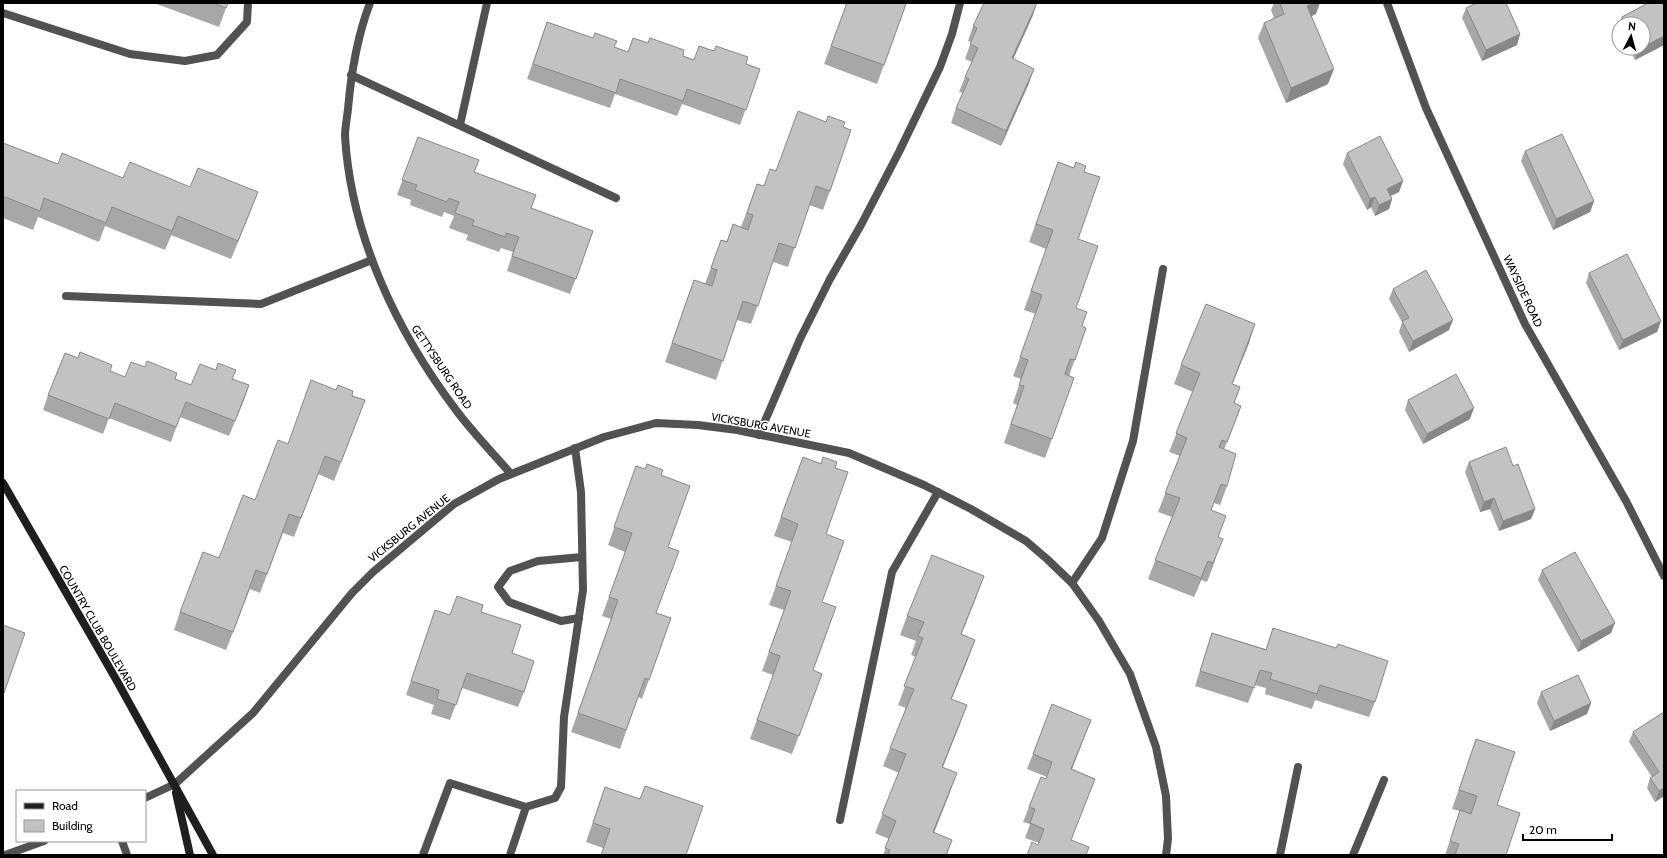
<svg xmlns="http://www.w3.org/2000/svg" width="1667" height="858" font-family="Cabin,sans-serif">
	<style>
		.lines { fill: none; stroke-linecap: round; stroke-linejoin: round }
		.lane { stroke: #525252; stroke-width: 8 }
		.street { stroke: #525252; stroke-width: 8 }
		.secondary { stroke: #1f1f1f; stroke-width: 8 }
		.wall { fill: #a7a7a7 }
		.shaded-wall { fill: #888 }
		.building { fill: #c2c2c2; stroke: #888 }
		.labels { text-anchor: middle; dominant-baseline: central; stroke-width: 3; stroke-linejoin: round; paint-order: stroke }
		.street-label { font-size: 11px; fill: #000; stroke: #fff }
	</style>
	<rect width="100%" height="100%" fill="#fff"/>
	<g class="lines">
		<g class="lane">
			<path d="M3 13 130 54 185 61 217 55 247 22 248 3"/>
			<path d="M66 296 261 304 372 260"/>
			<path d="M1072 583 1102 538 1133 441 1163 269"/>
			<path d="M579 618 561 621 509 602 498 587 510 571 538 561 582 557"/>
			<path d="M526 807 555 798 561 787 564 717 583 590 581 492 575 448"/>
			<path d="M840 820 892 572 938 492"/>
			<path d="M122 841 127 855"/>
			<path d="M423 855 450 783 526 807 510 855"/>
			<path d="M1353 855 1384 780"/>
		</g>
		<g class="street">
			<path d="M370 3C357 37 351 74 348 109 347 118 345 128 345 136 351 236 397 332 456 410 473 433 493 453 511 474"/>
			<path d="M1387 3 1426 108 1525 324 1626 501 1664 576"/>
			<path d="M351 75 616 198"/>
			<path d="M460 125 487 3"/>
			<path d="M759 435 800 339 830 279 861 225 899 152 940 67 952 34 960 3"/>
			<path d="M145 798 175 784 253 713 352 593 373 572 454 504 499 479 604 437 656 423 698 425 737 430 849 453 924 485 971 509 1026 541 1047 559 1072 583 1099 621 1130 674 1156 747 1166 796 1168 839 1166 855"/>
			<path d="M5 855 44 841"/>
			<path d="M1280 855 1298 767"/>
		</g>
		<g class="secondary">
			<path d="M3 483 117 681 213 855"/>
			<path d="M176 793 190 855"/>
		</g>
	</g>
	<g class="wall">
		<path d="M154 3H228L219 27Z"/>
		<path d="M842 3H904L906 4 877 84 824 64 846 5Z"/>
		<path d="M1274 3H1280L1316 14 1311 16 1328 84 1286 103 1258 38 1264 23 1274 18 1271 10Z"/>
		<path d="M1648 3H1664V45L1635 60 1629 48H1643V24H1619L1622 17Z"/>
		<path d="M1466 8 1520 34 1517 45 1482 61 1462 18Z"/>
		<path d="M1033 15 1013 59 1029 83 1001 146 951 123 956 108 963 93 959 92 965 77 972 62 965 59 971 42 968 41 973 26Z"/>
		<path d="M547 22 628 52 683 56 694 60 699 46 760 69 740 125 682 104 677 116 615 94 610 108 527 79Z"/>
		<path d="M826 122 843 127 830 191 823 210 809 205 788 267 773 262 751 324 737 320 716 380 665 362 694 280 705 284 721 240 727 241 733 224 741 227 757 184 764 186 776 171Z"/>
		<path d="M418 137 531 208 593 231 570 294 507 271 513 252 501 248 499 252 466 240 468 235 449 228 454 216 444 212 442 217 410 205 411 200 397 195Z"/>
		<path d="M3 143 58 164 123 178 190 187 258 192 231 259 171 235 165 250 105 226 99 242 38 217 33 230 3 218Z"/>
		<path d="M1525 151 1594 201 1590 212 1553 230 1521 161Z"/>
		<path d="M1347 153 1403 181 1399 192 1391 196 1392 199 1389 209 1375 216 1371 207 1367 210 1343 164Z"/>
		<path d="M1058 162 1085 172 1078 239 1076 308 1082 326 1086 328 1069 376 1074 378 1045 458 1004 443 1017 405 1013 403 1021 379 1013 376 1036 314 1024 310 1046 249 1029 242Z"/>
		<path d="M1589 273 1661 321 1657 332 1619 350 1586 283Z"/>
		<path d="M1393 289 1449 330 1409 352 1399 332 1402 322 1389 299Z"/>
		<path d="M1249 343 1232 384 1240 387 1234 403 1241 406 1224 449 1227 486 1220 505 1214 503 1211 510 1219 537 1216 557 1207 582 1201 580 1194 597 1148 579 1172 517 1158 512 1180 456 1169 452 1193 392 1174 384 1181 365Z"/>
		<path d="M110 371 125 377 175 379 191 385 232 379 249 385 229 436 180 417 171 442 109 418 103 434 43 410 48 395Z"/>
		<path d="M336 390 365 400 334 481 318 474 294 537 283 533 260 593 250 589 226 650 174 630 180 612 219 558 255 500 288 444Z"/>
		<path d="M1408 400 1470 419 1423 444 1405 410Z"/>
		<path d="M803 457 835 468 826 534 822 602 813 670 822 674 792 754 750 739 773 675 762 671 784 610 769 605 792 542 774 536Z"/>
		<path d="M1469 462 1513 466 1535 509 1531 519 1499 531 1490 509 1480 512 1465 472Z"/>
		<path d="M636 466 661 475 668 547 656 613 671 618 642 699 638 697 620 749 571 732 611 619 602 616 625 552 608 545Z"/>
		<path d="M1542 570 1611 633 1578 652 1538 580Z"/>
		<path d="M977 595 961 634 968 659 951 699 967 705 943 767 950 792 934 833 952 840 947 855H883L889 839 875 833 899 773 883 766 906 708 898 705 916 657 911 655 916 641 900 635 907 616Z"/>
		<path d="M457 596 481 612 512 653 524 692 518 707 462 688 450 720 431 714 434 705 406 695 435 610 450 615Z"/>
		<path d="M1273 628 1375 702 1369 717 1315 700 1312 709 1265 694 1266 688 1255 685 1248 703 1195 686 1212 633 1266 649Z"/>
		<path d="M1541 692 1591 703 1587 714 1550 731 1537 703Z"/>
		<path d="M1664 712V796L1655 802 1647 788 1650 778 1652 777 1629 742 1633 732Z"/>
		<path d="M1091 720 1072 769 1095 779 1089 794 1038 845 1039 843 1025 838 1030 824 1023 822 1029 807 1047 777 1027 769 1033 754Z"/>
		<path d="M1476 739 1497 805 1506 855H1445L1460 811 1452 809Z"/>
		<path d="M605 787 686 855 603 848 586 842Z"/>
	</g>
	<g class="shaded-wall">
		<path d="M1037 3 1033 15 1007 73 1012 58Z"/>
		<path d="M1313 3H1320L1316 14 1301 21 1307 6Z"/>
		<path d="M1520 34 1517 45 1482 61 1486 50Z"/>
		<path d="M1664 36V45L1635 60 1638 49 1641 48H1643V47Z"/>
		<path d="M1034 69 1029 83 1001 146 1006 131Z"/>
		<path d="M1334 69 1328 84 1286 103 1291 88Z"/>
		<path d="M1403 181 1399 192 1383 199 1387 189Z"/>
		<path d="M258 192 251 210 231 259 238 241Z"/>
		<path d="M1375 197 1371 207 1367 210 1370 199Z"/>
		<path d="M1392 199 1389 209 1375 216 1379 205Z"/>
		<path d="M1594 201 1590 212 1553 230 1556 219Z"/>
		<path d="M178 216 171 235 165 250 172 231Z"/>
		<path d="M1453 320 1449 330 1409 352 1413 341Z"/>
		<path d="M1661 321 1657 332 1619 350 1623 340Z"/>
		<path d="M1255 324 1249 343 1225 402 1232 384Z"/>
		<path d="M249 385 244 400 229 436 235 421Z"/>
		<path d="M1241 406 1234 425 1220 460Z"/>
		<path d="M1474 408 1470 419 1423 444 1427 434Z"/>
		<path d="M1494 498 1490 509 1480 512 1484 502Z"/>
		<path d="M1535 509 1531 519 1499 531 1503 521Z"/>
		<path d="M1223 539 1216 557 1207 582 1213 563Z"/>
		<path d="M1208 561 1201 580 1194 597 1201 578Z"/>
		<path d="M984 576 977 595 954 653 961 634Z"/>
		<path d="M1615 623 1611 633 1578 652 1581 641Z"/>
		<path d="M975 640 968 659 944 718 951 699Z"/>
		<path d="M1591 703 1587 714 1550 731 1554 721Z"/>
		<path d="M967 705 960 724 935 786 942 767Z"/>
		<path d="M1091 720 1085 735 1066 784 1071 769Z"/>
		<path d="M957 773 950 792 926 851 933 832Z"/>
		<path d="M1664 788V796L1655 802 1659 791Z"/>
	</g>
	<g class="building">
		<path d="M213 3H228L226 8Z"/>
		<path d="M847 3H904L906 4 884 65 831 46Z"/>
		<path d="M984 3H1037L1012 58 1034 69 1006 131 956 108 969 79 965 77 978 48 970 44 977 28 973 26Z"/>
		<path d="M1280 3H1313L1307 6 1334 69 1291 88 1264 23 1284 14Z"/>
		<path d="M1476 3H1506L1520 34 1486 50 1466 8Z"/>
		<path d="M1648 3H1664V36L1643 47V24H1625L1622 17Z"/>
		<path d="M547 22 593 38 595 33 617 41 614 47 628 52 633 38 648 43 650 38 684 50 683 56 694 60 699 46 714 51 716 46 748 57 746 64 760 69 746 110 687 89 683 101 620 79 616 93 533 64Z"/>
		<path d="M798 111 826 122 828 116 845 122 843 127 851 130 830 191 816 186 795 248 779 243 758 306 743 301 723 361 672 343 694 280 712 286 717 270 711 268 721 240 727 242 733 224 748 230 753 215 747 213 757 184 764 186 770 169 776 171Z"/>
		<path d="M1562 134 1594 201 1556 219 1525 151Z"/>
		<path d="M1380 136 1403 181 1387 189 1392 199 1379 205 1375 197 1370 199 1347 153Z"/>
		<path d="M418 137 479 160 474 172 536 195 531 208 593 231 576 279 512 256 519 237 506 233 505 237 472 225 474 220 455 213 459 202 449 198 447 202 415 190 417 185 402 180Z"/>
		<path d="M3 143 58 164 62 153 123 178 130 162 190 187 198 168 258 192 238 241 178 216 172 231 112 207 106 223 44 198 40 211 3 196Z"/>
		<path d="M1058 162 1074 168 1076 162 1086 166 1084 172 1100 177 1078 239 1098 246 1076 308 1087 312 1082 326 1086 328 1075 360 1070 359 1065 374 1074 378 1052 439 1011 424 1024 386 1019 385 1028 360 1020 357 1042 295 1031 291 1053 230 1036 224Z"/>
		<path d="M1627 254 1661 321 1623 340 1589 273Z"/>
		<path d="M1426 270 1453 320 1413 341 1402 321 1409 318 1393 289Z"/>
		<path d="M1206 304 1255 324 1232 384 1240 387 1234 403 1241 406 1227 442 1222 440 1219 447 1236 454 1227 486 1221 484 1211 510 1226 516 1218 537 1223 539 1213 563 1208 561 1201 578 1155 560 1180 498 1165 493 1187 438 1176 433 1200 373 1181 365Z"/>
		<path d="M80 352 112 365 110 371 125 377 131 362 145 367 147 361 177 373 175 379 191 385 200 364 216 370 218 363 236 370 232 379 249 385 235 421 186 402 176 427 115 403 109 419 48 395 65 353 78 358Z"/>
		<path d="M1456 374 1474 408 1427 434 1408 400Z"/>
		<path d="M311 380 336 390 338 385 353 391 352 396 365 400 341 462 325 456 301 518 289 514 267 574 256 570 233 632 180 612 203 552 219 558 243 495 255 500 278 440 288 444Z"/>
		<path d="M1506 447 1513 466 1518 464 1535 509 1503 521 1494 498 1484 502 1469 462Z"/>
		<path d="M803 457 821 464 823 457 837 462 835 468 848 472 826 534 844 541 822 602 836 607 813 670 822 674 799 736 757 720 780 656 769 652 791 591 776 586 798 524 781 517Z"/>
		<path d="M647 464 663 470 661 475 690 486 668 547 679 551 656 613 671 618 649 680 645 678 626 730 578 713 618 600 609 597 632 533 614 527 636 466 645 469Z"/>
		<path d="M1575 552 1615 623 1581 641 1542 570Z"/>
		<path d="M932 555 984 576 961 634 975 640 951 699 967 705 942 767 957 773 933 832 952 840 946 855H888L890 850 885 848 896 821 882 814 906 754 890 748 914 689 904 686 923 638 918 636 924 622 907 616Z"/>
		<path d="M457 596 483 605 481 612 521 625 512 653 534 661 524 692 467 673 456 705 437 699 439 690 411 681 435 610 450 615Z"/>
		<path d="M3 625 25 633 4 693H3Z"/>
		<path d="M1273 628 1336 648 1338 644 1388 661 1375 702 1320 685 1317 694 1270 679 1272 673 1260 670 1254 688 1200 671 1212 633 1266 650Z"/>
		<path d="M1578 675 1591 703 1554 721 1541 692Z"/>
		<path d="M1052 704 1091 720 1071 769 1095 779 1071 840 1089 847 1086 855H1027L1032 842 1038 845 1044 829 1030 823 1035 809 1029 807 1041 777 1046 779 1052 762 1033 754Z"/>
		<path d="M1664 712V788L1659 791 1650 778 1659 772 1633 732Z"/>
		<path d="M1476 739 1515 752 1497 805 1520 813 1506 855H1455L1459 844 1450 841 1460 810 1471 814 1477 796 1459 790Z"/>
		<path d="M645 786 703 806 686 855H601L610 829 593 823 605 787 640 799Z"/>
	</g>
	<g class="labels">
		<g class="street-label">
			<text transform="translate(1523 291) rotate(65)">WAYSIDE ROAD</text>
			<text transform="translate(442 367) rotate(56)">GETTYSBURG ROAD</text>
			<text transform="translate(761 425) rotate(10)">VICKSBURG AVENUE</text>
			<text transform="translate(409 528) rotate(-39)">VICKSBURG AVENUE</text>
			<text transform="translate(98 628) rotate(60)">COUNTRY CLUB BOULEVARD</text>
		</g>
	</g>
	<rect width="1667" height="858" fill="none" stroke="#000000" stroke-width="8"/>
	<rect x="16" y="790" width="130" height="52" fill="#ffffff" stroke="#999999"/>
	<rect x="24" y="803" width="20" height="6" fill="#1f1f1f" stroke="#999999"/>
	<text x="52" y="810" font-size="12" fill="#000000">Road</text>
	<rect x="24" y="820" width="20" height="12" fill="#c2c2c2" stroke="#999999"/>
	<text x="52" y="830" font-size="12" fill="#000000">Building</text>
	<g transform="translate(1631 36) rotate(6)"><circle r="19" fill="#ffffff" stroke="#999999"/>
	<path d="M0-3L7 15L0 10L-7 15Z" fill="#000000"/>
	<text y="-6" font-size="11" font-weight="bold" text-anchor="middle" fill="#000000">N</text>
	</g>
	<path d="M1523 834v6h89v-6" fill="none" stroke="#000000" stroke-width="2"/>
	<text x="1529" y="834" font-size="12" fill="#000000" stroke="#ffffff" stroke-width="3" paint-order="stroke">20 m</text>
</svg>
